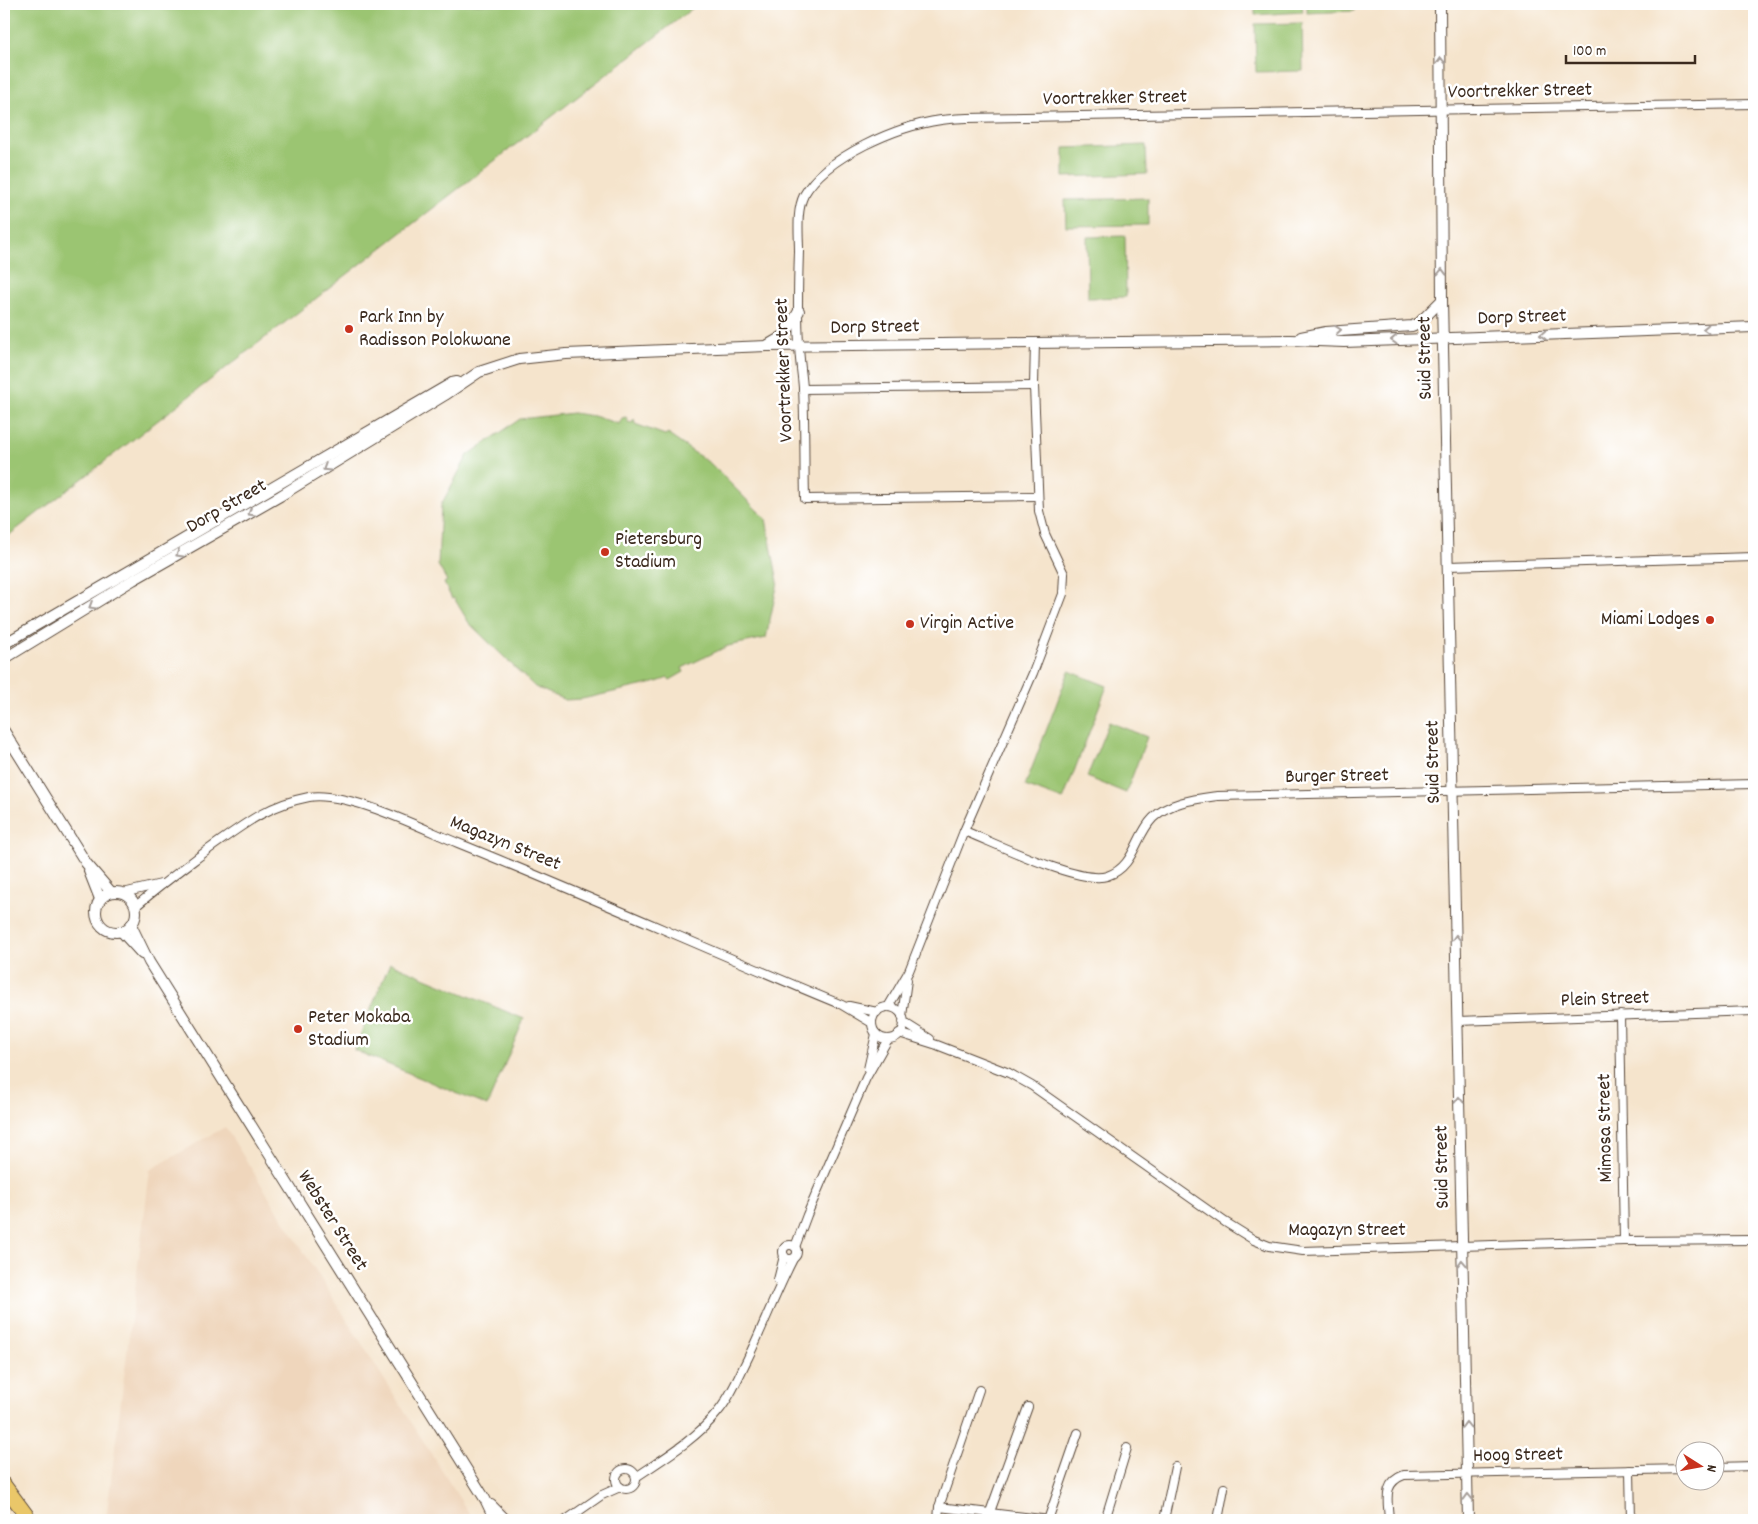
<svg xmlns="http://www.w3.org/2000/svg" width="1758" height="1524" font-family="Dekko,sans-serif">
	<style>
		.built { fill: #efd6bc }
		.green { fill: #9bc572; stroke: #6b7848 }
		.lines { fill: none; stroke-linecap: round; stroke-linejoin: round }
		.minor-casing { stroke: #574638; stroke-width: 10 }
		.tertiary-casing { stroke: #574638; stroke-width: 12 }
		.motorway-casing { stroke: #574638; stroke-width: 16 }
		.minor { stroke: #fff; stroke-width: 8 }
		.tertiary { stroke: #fff; stroke-width: 10 }
		.motorway { stroke: #eac769; stroke-width: 14 }
		.oneway { stroke: #a79f9a }
		.poi-dot { fill: #c8321e; stroke: #fff; stroke-width: 2 }
		.labels { text-anchor: middle; dominant-baseline: central; stroke-width: 5; stroke-linejoin: round; paint-order: stroke }
		.street-label { font-size: 20px; fill: #3b2a1e; stroke: #fff }
		.poi-label { font-size: 20px; fill: #3b2a1e; stroke: #fff; text-anchor: start }
	</style>
	<rect width="100%" height="100%" fill="#fff"/>
	<filter id="ink" filterUnits="userSpaceOnUse"><feTurbulence type="fractalNoise" baseFrequency=".02" numOctaves="2"/><feDisplacementMap in="SourceGraphic" scale="10" xChannelSelector="R" yChannelSelector="G"/><feConvolveMatrix kernelMatrix="1 2 1 2 8 2 1 2 1" color-interpolation-filters="sRGB"/></filter>
	<filter id="wash" filterUnits="userSpaceOnUse"><feTurbulence type="fractalNoise" baseFrequency=".0096" numOctaves="4" result="noise"/><feDisplacementMap in="SourceGraphic" scale="20" xChannelSelector="R" yChannelSelector="G"/><feGaussianBlur stdDeviation="1.12" result="paint"/><feColorMatrix in="noise" values="0 0 0 0 0 0 0 0 0 0 0 0 0 0 0 0 0 1.4 0 .05"/><feComposite in="paint" operator="in"/></filter>
	<g filter="url(#wash)">
		<rect width="100%" height="100%" fill="#f5e4cc"/>
		<path class="built" d="M225 1127 473 1520H106L150 1170Z"/>
		<g class="green">
			<path d="M4 4H698L4 539Z"/>
			<path d="M1255 4H1302L1303 12 1255 15Z"/>
			<path d="M1307 4H1354V11L1307 13Z"/>
			<path d="M1302 23 1303 71 1256 72 1255 24Z"/>
			<path d="M1146 145 1147 174 1064 177V148Z"/>
			<path d="M1148 198V225L1066 226 1065 200Z"/>
			<path d="M1125 236 1126 297 1088 298 1087 237Z"/>
			<path d="M573 413 594 416 619 424 622 418 626 417 628 422 632 423 634 419 635 424 665 435 668 433 670 436 711 464 766 519 778 582 766 638 728 646 682 668 684 672 670 680 668 678 654 683 582 699 565 700 535 687 469 623 454 598 452 599 444 583 447 581 438 565 441 505 468 455 520 419Z"/>
			<path d="M1069 671 1107 686 1063 800 1025 786Z"/>
			<path d="M1109 722 1147 737 1126 793 1087 777Z"/>
			<path d="M390 963 524 1019 487 1106 354 1050Z"/>
		</g>
	</g>
	<g filter="url(#ink)">
		<g class="lines">
			<g class="minor-casing">
				<g id="minor">
					<path d="M803 389 1034 386"/>
					<path d="M1038 496 805 499C804 462 805 425 803 388 802 373 799 358 799 343 797 313 798 282 799 251 799 234 796 211 804 195 826 156 898 126 941 120 950 119 959 118 967 118L1754 104"/>
					<path d="M1448 566 1754 557"/>
					<path d="M964 831C993 842 1080 885 1107 876 1135 867 1135 836 1153 818 1169 802 1196 799 1217 796L1754 784"/>
					<path d="M123 893 161 884"/>
					<path d="M135 907C159 886 184 868 209 849 243 825 267 805 309 797 348 791 421 828 458 843 587 895 713 952 842 1005L872 1023"/>
					<path d="M849 1006 877 1012"/>
					<path d="M888 1007 909 971 964 831 1033 673 1063 594 1064 574 1045 534 1039 511 1034 386 1035 342"/>
					<circle cx="888" cy="1023" r="16"/>
					<path d="M1620 1015 1624 1241"/>
					<path d="M902 1016 907 980"/>
					<path d="M1457 1021 1754 1011"/>
					<path d="M903 1022 930 1039"/>
					<path d="M899 1033 937 1045 1009 1073 1032 1086 1225 1222 1254 1240 1269 1246 1303 1251 1624 1241 1754 1240"/>
					<path d="M868 1069 876 1034"/>
					<circle cx="790" cy="1252" r="7"/>
					<path d="M795 1247 807 1215 866 1078 888 1039"/>
					<path d="M778 1280 784 1256"/>
					<path d="M1716 1467 1754 1466"/>
					<circle cx="626" cy="1479" r="10"/>
					<path d="M1630 1470 1631 1520"/>
					<path d="M636 1477C664 1458 695 1440 717 1413 730 1398 738 1378 747 1360 763 1327 776 1292 793 1259"/>
					<path d="M939 1507 1050 1520"/>
					<path d="M566 1520 602 1495 620 1487"/>
					<path d="M938 1520 939 1507 979 1390"/>
					<path d="M989 1520 990 1512 1028 1407"/>
					<path d="M1048 1520 1078 1433"/>
					<path d="M1105 1520 1127 1448"/>
					<path d="M1164 1520 1175 1467"/>
					<path d="M1218 1520 1224 1488"/>
					<path d="M1389 1520C1388 1500 1382 1483 1404 1475L1686 1469"/>
				</g>
			</g>
			<g class="tertiary-casing">
				<g id="tertiary">
					<path d="M1440 4 1442 300 1468 1520"/>
					<path d="M1301 337 1326 332 1412 326 1419 323 1442 300"/>
					<path d="M768 345 785 335 799 311"/>
					<path d="M4 644 452 383 457 382"/>
					<path d="M4 659 133 580 280 496 445 395 479 372 519 359 566 354 767 346 1291 340 1344 342 1754 327"/>
					<path d="M4 731 86 863 111 892"/>
					<path d="M89 871 100 899"/>
					<circle cx="116" cy="912" r="20"/>
					<path d="M131 925 149 962 485 1499 495 1520"/>
					<path d="M121 931 142 954"/>
					<path d="M491 1505 506 1520"/>
				</g>
			</g>
			<g class="motorway-casing">
				<path id="motorway" d="M4 1485 30 1520"/>
			</g>
			<use href="#minor" class="minor"/>
			<use href="#tertiary" class="tertiary"/>
			<use href="#motorway" class="motorway"/>
		</g>
		<defs><path id="oneway-chevron" d="M-2-3.5L2.5 0L-2 3.5" fill="none" stroke-width="1.6" stroke-linecap="round" stroke-linejoin="round" transform="scale(1.25)"/></defs>
		<g class="oneway">
			<use href="#oneway-chevron" transform="translate(1441 61) rotate(-91)"/>
			<use href="#oneway-chevron" transform="translate(1442 272) rotate(-89)"/>
			<use href="#oneway-chevron" transform="translate(1706 329) rotate(178)"/>
			<use href="#oneway-chevron" transform="translate(1338 330) rotate(-5)"/>
			<use href="#oneway-chevron" transform="translate(1543 335) rotate(178)"/>
			<use href="#oneway-chevron" transform="translate(1394 340) rotate(178)"/>
			<use href="#oneway-chevron" transform="translate(326 468) rotate(148)"/>
			<use href="#oneway-chevron" transform="translate(251 513) rotate(149)"/>
			<use href="#oneway-chevron" transform="translate(179 554) rotate(150)"/>
			<use href="#oneway-chevron" transform="translate(92 606) rotate(149)"/>
			<use href="#oneway-chevron" transform="translate(1456 938) rotate(-91)"/>
			<use href="#oneway-chevron" transform="translate(1459 1100) rotate(-91)"/>
			<use href="#oneway-chevron" transform="translate(1462 1263) rotate(-93)"/>
			<use href="#oneway-chevron" transform="translate(1466 1425) rotate(-91)"/>
			<use href="#oneway-chevron" transform="translate(1468 1497) rotate(-92)"/>
		</g>
	</g>
	<g class="poi-dot">
		<circle cx="349" cy="329" r="5"/>
		<circle cx="605" cy="552" r="5"/>
		<circle cx="1710" cy="620" r="5"/>
		<circle cx="910" cy="624" r="5"/>
		<circle cx="298" cy="1029" r="5"/>
	</g>
	<g class="labels">
		<g class="street-label">
			<text transform="translate(1520 92) rotate(-1)">Voortrekker Street</text>
			<text transform="translate(1115 99) rotate(-1)">Voortrekker Street</text>
			<text transform="translate(1522 318) rotate(-2)">Dorp Street</text>
			<text transform="translate(875 328) rotate(-1)">Dorp Street</text>
			<text transform="translate(1426 358) rotate(-91)">Suid Street</text>
			<text transform="translate(785 370) rotate(-92)">Voortrekker Street</text>
			<text transform="translate(227 507) rotate(-30)">Dorp Street</text>
			<text transform="translate(1434 762) rotate(-91)">Suid Street</text>
			<text transform="translate(1337 777) rotate(-1)">Burger Street</text>
			<text transform="translate(505 844) rotate(22)">Magazyn Street</text>
			<text transform="translate(1605 1000) rotate(-2)">Plein Street</text>
			<text transform="translate(1606 1128) rotate(-91)">Mimosa Street</text>
			<text transform="translate(1443 1167) rotate(-91)">Suid Street</text>
			<text transform="translate(332 1221) rotate(58)">Webster Street</text>
			<text x="1347" y="1231">Magazyn Street</text>
			<text transform="translate(1518 1456) rotate(-1)">Hoog Street</text>
		</g>
		<g class="poi-label">
			<text x="359" y="318">Park Inn by<tspan x="359" dy="23">Radisson Polokwane</tspan></text>
			<text x="615" y="540">Pietersburg<tspan x="615" dy="23">Stadium</tspan></text>
			<text x="1700" y="620" text-anchor="end">Miami Lodges</text>
			<text x="920" y="624">Virgin Active</text>
			<text x="308" y="1018">Peter Mokaba<tspan x="308" dy="23">Stadium</tspan></text>
		</g>
	</g>
	<rect width="1758" height="1524" fill="none" stroke="#fff" stroke-width="20"/>
	<g transform="translate(1700 1466) rotate(101)"><circle r="24" fill="#ffffff" stroke="#b1aaa5"/>
	<path d="M0-4L9 19L0 12L-9 19Z" fill="#c8321e"/>
	<text y="-8" font-size="14" font-weight="bold" text-anchor="middle" fill="#3b2a1e">N</text>
	</g>
	<path d="M1566 55v8h129v-8" fill="none" stroke="#3b2a1e" stroke-width="2.5"/>
	<text x="1573" y="55" font-size="15" fill="#3b2a1e" stroke="#ffffff" stroke-width="4" paint-order="stroke">100 m</text>
</svg>
